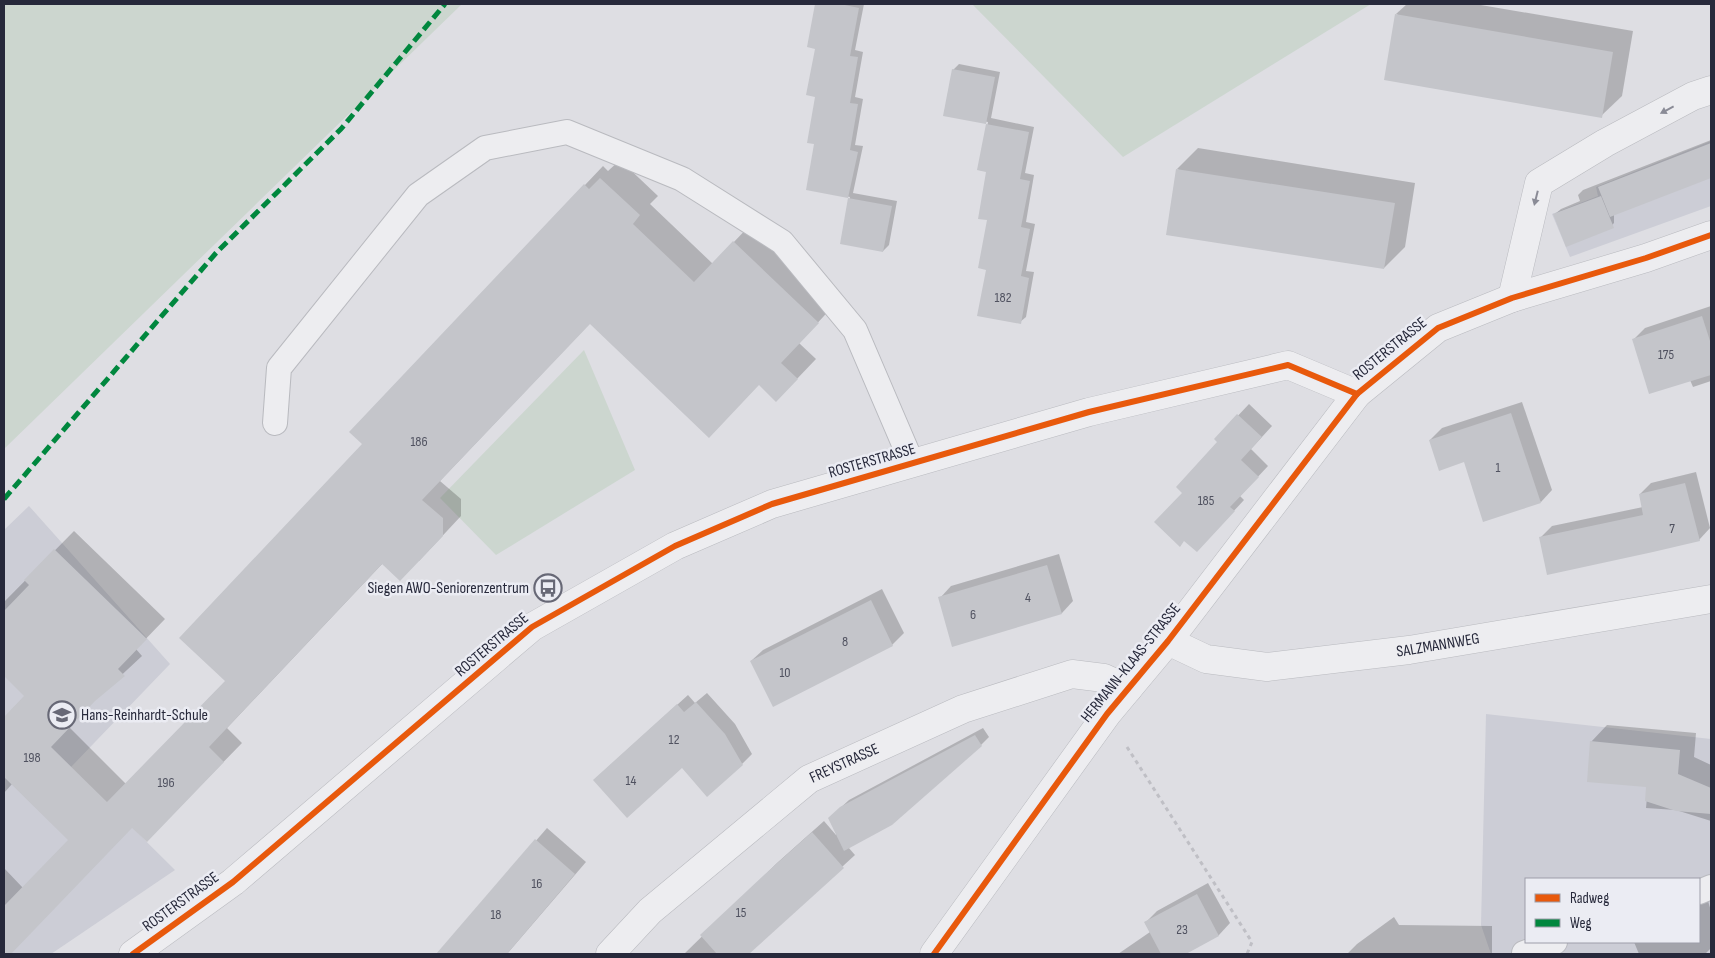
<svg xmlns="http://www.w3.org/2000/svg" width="1715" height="958" font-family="'Sofia Sans Condensed',sans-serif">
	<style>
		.built { fill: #cccdd6; fill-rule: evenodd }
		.green { fill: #ccd6cf }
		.shadow { fill: #0003 }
		.building { fill: #c4c5ca }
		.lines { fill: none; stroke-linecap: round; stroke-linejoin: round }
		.service-casing { stroke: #b9babf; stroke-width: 26 }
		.minor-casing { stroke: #b9babf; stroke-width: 29 }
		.tertiary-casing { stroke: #b9babf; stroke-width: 29 }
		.path { stroke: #bfbfc5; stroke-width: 3; stroke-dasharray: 4 4; stroke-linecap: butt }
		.service { stroke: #ededf0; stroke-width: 24 }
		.minor { stroke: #ededf0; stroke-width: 28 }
		.tertiary { stroke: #ededf0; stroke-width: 28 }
		.quiet { stroke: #00873e; stroke-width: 5; stroke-dasharray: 10 5; stroke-linecap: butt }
		.cycleway-casing { stroke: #ebecf3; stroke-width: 9 }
		.cycleway { stroke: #e8590c; stroke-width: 6 }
		.oneway { fill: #8a8b96 }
		.labels { text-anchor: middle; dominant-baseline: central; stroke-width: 5; stroke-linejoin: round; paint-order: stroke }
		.number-label { font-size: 14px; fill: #505260 }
		.street-label { font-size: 16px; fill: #27293b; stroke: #ebecf3 }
		.poi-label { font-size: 16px; fill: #27293b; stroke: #ebecf3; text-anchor: end }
	</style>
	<rect width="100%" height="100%" fill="#dedee3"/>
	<g class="built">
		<path d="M1711 141V206L1570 257 1552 214 1598 196 1596 187Z"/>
		<path d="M29 506 170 664 71 767 175 870 51 954H4V530Z"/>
		<path d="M1486 714 1711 739V954H1491L1481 925ZM1526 879H1699V942H1526Z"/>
	</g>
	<g class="green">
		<path d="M4 4H462L4 449Z"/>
		<path d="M972 4H1371L1123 157Z"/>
		<path d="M584 350 635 470 496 555 440 498Z"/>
	</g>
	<g class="shadow">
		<path d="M817 4H864L855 50 863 52 855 97 863 99 855 145 863 146 853 193 897 201 889 245 883 251 842 243 850 197 808 189 816 143V48L808 46Z"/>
		<path d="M1407 4H1475L1633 31 1622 96 1601 116 1396 14Z"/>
		<path d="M959 64 1000 72 991 118 1034 127 1025 173 1034 175 1026 222 1035 224 1026 271 1034 272 1026 317 1020 322 988 269V171L979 170 988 122 945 115 953 70Z"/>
		<path d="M1711 140V176L1614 214V223L1608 229 1555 214 1561 209 1580 201 1578 195 1583 190Z"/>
		<path d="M1198 148 1415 183 1405 247 1384 268 1177 169Z"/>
		<path d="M620 160 658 196 650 204 713 264 752 223 836 303 799 343 816 359 795 381 760 384 590 323 440 481 461 499V516L419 561 383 563 227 728 242 743 165 822 132 827 9 954H4V868L23 888 69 840 12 784 4 793V718L26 695 4 674V602L74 531 165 619 136 649 142 656 98 697 69 727 126 784 227 680 364 444 585 185 603 166 608 171Z"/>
		<path d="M1711 306V381L1693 387 1690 380 1634 339 1645 328Z"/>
		<path d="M1522 402 1552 490 1541 502 1430 440 1442 428Z"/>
		<path d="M1249 404 1272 426 1251 449 1268 466 1240 496 1244 500 1207 540 1184 493 1219 442 1216 439Z"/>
		<path d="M1696 472 1710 528 1699 540 1541 537 1552 526 1643 507 1640 494 1651 483Z"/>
		<path d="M1059 554 1073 601 1062 613 940 598 951 586Z"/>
		<path d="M882 589 904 633 892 645 773 705 751 661 763 650Z"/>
		<path d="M707 693 735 724 752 754 742 764 605 770 688 695 695 703Z"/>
		<path d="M1607 725 1696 733 1694 757 1711 765V821L1676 810 1646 808 1648 786 1591 742Z"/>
		<path d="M983 728 989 737 981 745 892 824 848 847 855 855 747 954H684L777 863 824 821 836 835 837 811 849 800Z"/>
		<path d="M547 828 586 862 507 954H438Z"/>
		<path d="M1208 883 1230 923 1219 935 1183 954H1118L1150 932 1145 923 1157 911Z"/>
		<path d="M1708 901 1711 911V948L1705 954H1639L1634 942H1699V904Z"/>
		<path d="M1394 917 1399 925 1492 926V954H1347L1357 944Z"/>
	</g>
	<g class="building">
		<path d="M815 4H840L859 8 850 56 858 57 850 103 858 104 850 150 858 152 848 198 806 190 814 144 807 143 815 97 806 95 815 49 807 47Z"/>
		<path d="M1395 14 1613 52 1602 118 1384 80Z"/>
		<path d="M952 69 995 77 986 124 943 116Z"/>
		<path d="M986 124 1029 132 1020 179 1030 181 1021 227 1030 229 1021 276 1029 278 1021 324 977 316 986 270 978 268 987 220 978 219 986 172 977 170Z"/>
		<path d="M1711 143V178L1610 217 1598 187Z"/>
		<path d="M1176 169 1395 203 1384 269 1166 235Z"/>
		<path d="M600 178 640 215 633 224 694 282 733 241 819 323 781 363 798 379 776 402 759 385 709 438 590 324 422 500 443 518V536L400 581 382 564 209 747 224 762 147 842 132 828 11 954H4V906L68 840 4 777V717L24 696 4 676V611L29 585 24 580 54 549 147 639 118 669 125 676 95 701 51 747 107 802 225 681 179 638 362 444 349 432 584 184 589 189Z"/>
		<path d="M1601 196 1614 228 1566 247 1553 214Z"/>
		<path d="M848 198 892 206 883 252 840 244Z"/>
		<path d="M1702 316 1711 344V375L1649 394 1632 339Z"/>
		<path d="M1511 413 1541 503 1483 522 1464 462 1439 471 1429 440Z"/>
		<path d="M1237 414 1262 437 1241 460 1259 477 1230 507 1235 511 1197 552 1184 541 1180 547 1154 522 1182 493 1176 487 1217 442 1214 439Z"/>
		<path d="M1685 483 1700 541 1653 552 1547 575 1539 537 1643 515 1639 494Z"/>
		<path d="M1047 565 1062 614 952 647 938 597Z"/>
		<path d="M871 600 893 646 773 707 750 661Z"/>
		<path d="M696 702 725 734 743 765 707 797 682 768 627 818 593 780 677 704 684 712Z"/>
		<path d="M975 735 982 746 892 825 844 851 828 818 840 807Z"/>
		<path d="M1590 741 1680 750 1678 774 1711 788V814L1676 811 1645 801 1646 787 1587 782Z"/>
		<path d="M812 832 844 868 749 954H717L700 935 764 875Z"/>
		<path d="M535 839 575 874 507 954H436Z"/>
		<path d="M1197 894 1219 936 1186 954H1161L1144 922Z"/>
	</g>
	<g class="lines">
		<g class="service-casing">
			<g id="service">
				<path d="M275 423 279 368 418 195 485 148 567 132 682 179 782 242 855 330 912 463"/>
				<path d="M1699 892 1711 887"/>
				<path d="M1524 953 1555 942"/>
			</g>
		</g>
		<g class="minor-casing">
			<g id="minor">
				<path d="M1512 298 1539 183 1605 143 1693 96 1711 90"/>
				<path id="s1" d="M1168 641 1206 659 1267 667 1409 650 1711 599"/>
				<path id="s2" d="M610 954 650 911 809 779 963 709 1072 674 1104 678 1128 689"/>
				<path d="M934 954 1107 714 1168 641 1357 394"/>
			</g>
		</g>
		<g class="tertiary-casing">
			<path id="tertiary" d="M133 954 233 882 532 627 675 546 772 504 1089 412 1288 365 1357 394 1438 328 1512 298 1646 258 1711 235"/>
		</g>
		<path class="path" d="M1127 747 1252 942 1247 954"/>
		<use href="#service" class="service"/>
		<use href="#minor" class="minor"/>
		<use href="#tertiary" class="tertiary"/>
		<path class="quiet" d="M4 499 216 253 341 129 445 4"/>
		<g class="cycleway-casing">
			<g id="cycleway">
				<path d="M133 954 233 882 532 627 675 546 772 504 1089 412 1288 365 1357 394"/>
				<path d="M934 954 1107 714 1168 641 1357 394 1438 328 1512 298 1646 258 1711 235"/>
			</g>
		</g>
		<use href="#cycleway" class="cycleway"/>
	</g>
	<defs><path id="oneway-solid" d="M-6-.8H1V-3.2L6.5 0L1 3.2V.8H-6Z" transform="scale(1.25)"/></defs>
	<g class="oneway">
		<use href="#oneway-solid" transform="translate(1667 110) rotate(152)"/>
		<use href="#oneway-solid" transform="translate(1536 198) rotate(104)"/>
	</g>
	<defs>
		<g id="bus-ring" transform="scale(1.4375)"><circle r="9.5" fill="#ebecf3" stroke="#676876" stroke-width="1.5"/><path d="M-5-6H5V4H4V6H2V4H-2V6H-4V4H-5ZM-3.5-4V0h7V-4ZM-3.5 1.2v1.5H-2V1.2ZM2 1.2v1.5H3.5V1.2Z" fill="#676876"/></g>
		<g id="school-ring" transform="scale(1.4375)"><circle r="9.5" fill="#ebecf3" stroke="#676876" stroke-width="1.5"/><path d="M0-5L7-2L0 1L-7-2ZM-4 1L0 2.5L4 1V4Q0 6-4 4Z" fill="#676876"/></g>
	</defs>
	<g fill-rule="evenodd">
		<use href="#bus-ring" x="548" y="588"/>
		<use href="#school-ring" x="62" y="715"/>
	</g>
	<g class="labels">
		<g class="number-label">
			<text x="1003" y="297">182</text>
			<text x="1666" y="354">175</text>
			<text x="419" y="441">186</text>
			<text x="1498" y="467">1</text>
			<text x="1206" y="500">185</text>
			<text x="1672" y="528">7</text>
			<text x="1028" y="597">4</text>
			<text x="973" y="614">6</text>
			<text x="845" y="641">8</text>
			<text x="785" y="672">10</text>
			<text x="674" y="739">12</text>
			<text x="32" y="757">198</text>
			<text x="631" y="780">14</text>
			<text x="166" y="782">196</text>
			<text x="537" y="883">16</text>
			<text x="741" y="912">15</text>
			<text x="496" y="914">18</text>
			<text x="1182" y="929">23</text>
		</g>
		<g class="street-label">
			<text transform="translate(1390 349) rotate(-39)">ROSTERSTRASSE</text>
			<text transform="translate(872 461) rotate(-16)">ROSTERSTRASSE</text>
			<text transform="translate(492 645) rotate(-40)">ROSTERSTRASSE</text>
			<text stroke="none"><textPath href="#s1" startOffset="276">SALZMANNWEG</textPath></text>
			<text transform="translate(1131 663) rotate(-51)">HERMANN-KLAAS-STRASSE</text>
			<text stroke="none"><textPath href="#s2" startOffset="304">FREYSTRASSE</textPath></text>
			<text transform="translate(181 902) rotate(-36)">ROSTERSTRASSE</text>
		</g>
		<g class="poi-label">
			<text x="529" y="588">Siegen AWO-Seniorenzentrum</text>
			<text x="81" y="715" text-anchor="start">Hans-Reinhardt-Schule</text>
		</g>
	</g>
	<rect width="1715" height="958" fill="none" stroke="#27293b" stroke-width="10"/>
	<rect x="1525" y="878" width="175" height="65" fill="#ebecf3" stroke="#9d9ea9"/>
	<rect x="1535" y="894" width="25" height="8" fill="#e8590c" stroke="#9d9ea9"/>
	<text x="1570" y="903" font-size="15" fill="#27293b">Radweg</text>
	<rect x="1535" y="919" width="25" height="8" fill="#00873e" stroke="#9d9ea9"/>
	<text x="1570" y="928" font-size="15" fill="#27293b">Weg</text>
</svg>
